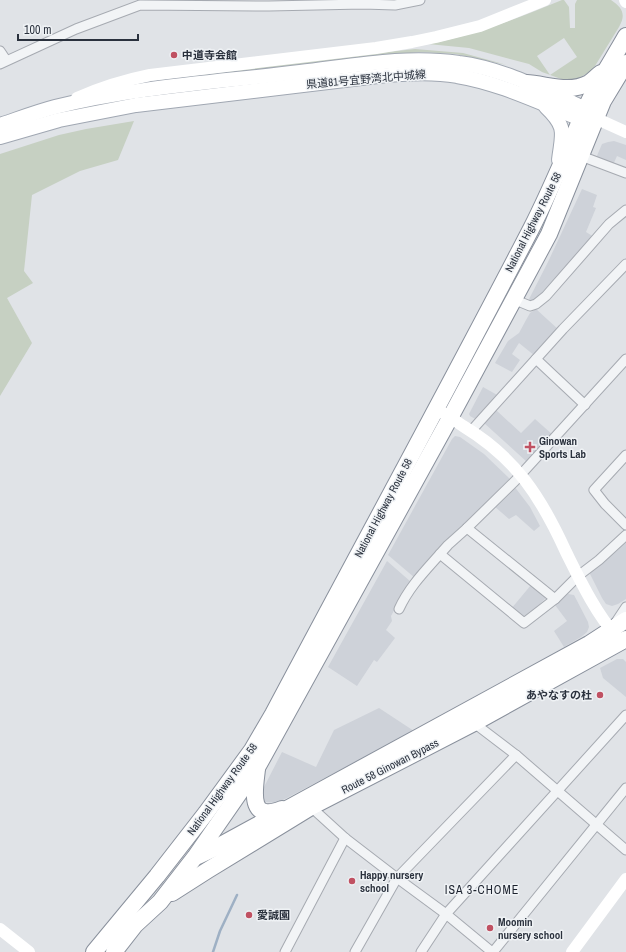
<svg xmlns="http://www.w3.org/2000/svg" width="626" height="952" font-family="'Archivo Narrow','Noto Sans JP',sans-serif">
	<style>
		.built { fill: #ced2d9 }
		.green { fill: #c6d0c2; fill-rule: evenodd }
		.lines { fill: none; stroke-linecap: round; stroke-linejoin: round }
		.stream { stroke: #9eb0c4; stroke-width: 2.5 }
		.street-casing { stroke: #a6aab1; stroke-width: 11 }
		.primary-casing { stroke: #a0a7b2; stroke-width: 16 }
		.highway-casing { stroke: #89909c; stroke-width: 18 }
		.street { stroke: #f2f4f6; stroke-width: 9 }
		.secondary { stroke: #fff; stroke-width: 12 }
		.primary { stroke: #fff; stroke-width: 14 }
		.highway { stroke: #fff; stroke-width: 16 }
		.poi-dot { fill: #c05162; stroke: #eff2f5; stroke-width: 1.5 }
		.labels { text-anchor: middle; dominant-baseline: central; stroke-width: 3; stroke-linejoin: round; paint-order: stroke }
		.poi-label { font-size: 11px; font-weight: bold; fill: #2a313d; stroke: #eff2f5; text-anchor: start }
		.street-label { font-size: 11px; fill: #2a313d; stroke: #eff2f5 }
		.neighbourhood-label { font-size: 12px; letter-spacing: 1px; fill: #1c222e; stroke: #eff2f5 }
	</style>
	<rect width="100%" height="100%" fill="#e0e3e7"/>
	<g class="built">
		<path d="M614 141 626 145V160L617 156 613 165 596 158 602 144 608 142Z"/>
		<path d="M582 189 597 195 593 207 596 208 586 232 594 237 535 303H527L548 262Z"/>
		<path d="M536 309 559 330 535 356 519 343 512 354 520 360 512 372 495 363 508 341 519 333 526 320 530 313Z"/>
		<path d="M483 387 499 396 477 420 470 416 469 414Z"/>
		<path d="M496 410 521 433 535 419 553 435 527 462 484 423Z"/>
		<path d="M455 436 460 437 484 454 512 481 415 578 388 555 452 439Z"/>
		<path d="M514 486 530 507 540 526 534 531 516 515 509 519 494 506Z"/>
		<path d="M626 539V599L618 604 612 606 606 604 602 598 589 572Z"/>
		<path d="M387 561 411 582 402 596 391 616 392 621 386 630 395 638 377 662 374 660 357 686 328 667Z"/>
		<path d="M531 585 546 598 524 619 511 609Z"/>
		<path d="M568 594 574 595 588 622 589 627 587 632 581 637 564 647 554 631 567 621 555 605Z"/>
		<path d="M617 659H623L626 662V697L603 678 600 668Z"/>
		<path d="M379 708 414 731 283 800 277 803 265 802 263 799 264 787 282 752 316 767 334 730Z"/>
	</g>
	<g class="green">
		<path d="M562 0H564L569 7 570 28H575V4L577 0H611C623 8 626 15 619 27L595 66 591 71 579 78 569 80 561 79 542 72 529 64 469 48 428 44C475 35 518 18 562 0ZM564 38 577 57 550 75 537 56Z"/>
		<path d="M415 49 463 53 507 65 456 54 419 52 151 84 160 80 334 58Z"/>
		<path d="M134 121 118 160 80 171 32 195 24 271 33 283 7 298 32 343 0 396V154L59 135 86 129Z"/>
	</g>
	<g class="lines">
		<path class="stream" d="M213 952 220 931 237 895"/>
		<g class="street-casing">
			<g id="street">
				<path d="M0 51 6 60"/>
				<path d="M0 64 76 29 140 5 269 6 363 4 395 5 420 0"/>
				<path d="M581 156 626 173"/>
				<path d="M513 299 530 306 536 304 546 296 609 224 626 210"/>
				<path d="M536 359 585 405"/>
				<path d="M626 359 515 481 467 528 448 545 440 554 524 623 555 599 578 576 599 560 626 535"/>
				<path d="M471 431 563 329 626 264"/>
				<path d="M626 455 594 490 605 504 626 525"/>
				<path d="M467 528 555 599"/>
				<path d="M399 609C409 587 425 571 440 554"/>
				<path d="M616 622 626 607"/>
				<path d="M474 723 516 755 626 850"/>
				<path d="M311 807 345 838 397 878 446 914 492 952"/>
				<path d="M285 952 345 838"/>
				<path d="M355 952 397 878 516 755"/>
				<path d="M421 952 446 914 626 715"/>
				<path d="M493 952 626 788"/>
			</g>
		</g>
		<g class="primary-casing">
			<g id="primary">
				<path d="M546 107C568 128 562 134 559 160"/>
				<path d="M0 125C18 119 36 112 55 107 134 87 219 82 300 72 352 66 406 55 459 63 499 68 538 87 575 104L585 109 594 117"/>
				<path d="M0 137 59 120 136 105 378 76C404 73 431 71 457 76 500 83 540 103 581 119L591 118"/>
			</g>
		</g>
		<g class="highway-casing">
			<g id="highway">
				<path d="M526 83C547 84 568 94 589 83 593 80 597 76 601 73"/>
				<path d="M257 769C255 789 247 823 282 809"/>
				<path d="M198 856 219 846 589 644 626 620"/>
				<path d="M172 893 208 870 311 807 474 723 626 639"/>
				<path d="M94 952 157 876 206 813 252 750 273 714C359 552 447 391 531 229 551 190 567 150 585 110 596 84 612 61 626 36"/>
				<path d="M114 952 135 925 160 902 195 857 258 766 451 416 549 234 603 101 626 63"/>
			</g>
		</g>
		<use href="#street" class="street"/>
		<g class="secondary">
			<path d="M625 0 626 2"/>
			<path d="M77 98C100 88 125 80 150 75L376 48 412 42 436 37 480 26 545 0"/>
			<path d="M595 118 626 132"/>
			<path d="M443 413C451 416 456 422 463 426 516 458 541 497 566 552 578 576 597 616 616 635"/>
			<path d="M0 929 29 952"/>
			<path d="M572 952 626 879"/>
		</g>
		<use href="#primary" class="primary"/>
		<use href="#highway" class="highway"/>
	</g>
	<g class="poi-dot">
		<circle cx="174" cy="55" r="4"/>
		<path d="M528 441h4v4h4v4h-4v4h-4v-4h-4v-4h4z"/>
		<circle cx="600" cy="695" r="4"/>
		<circle cx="352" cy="881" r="4"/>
		<circle cx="249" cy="915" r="4"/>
		<circle cx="490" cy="928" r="4"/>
	</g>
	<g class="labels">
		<g class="poi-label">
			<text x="182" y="55">中道寺会館</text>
			<text x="539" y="441">Ginowan<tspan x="539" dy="13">Sports Lab</tspan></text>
			<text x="592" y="695" text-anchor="end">あやなすの杜</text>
			<text x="360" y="875">Happy nursery<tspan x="360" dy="13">school</tspan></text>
			<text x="257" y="915">愛誠園</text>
			<text x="498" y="922">Moomin<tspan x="498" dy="13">nursery school</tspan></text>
		</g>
		<g class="street-label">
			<text transform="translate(366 79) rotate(-5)">県道81号宜野湾北中城線</text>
			<text transform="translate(533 222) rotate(-63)">National Highway Route 58</text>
			<text transform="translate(383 508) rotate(-62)">National Highway Route 58</text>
			<text transform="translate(390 766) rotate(-27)">Route 58 Ginowan Bypass</text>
			<text transform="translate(222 789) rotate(-54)">National Highway Route 58</text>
		</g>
		<g class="neighbourhood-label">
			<text x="482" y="890">ISA 3-CHOME</text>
		</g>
	</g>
	<path d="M18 34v6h120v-6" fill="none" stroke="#2a313d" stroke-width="2"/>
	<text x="24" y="34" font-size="12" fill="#2a313d" stroke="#eff2f5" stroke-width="3" paint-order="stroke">100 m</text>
</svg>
